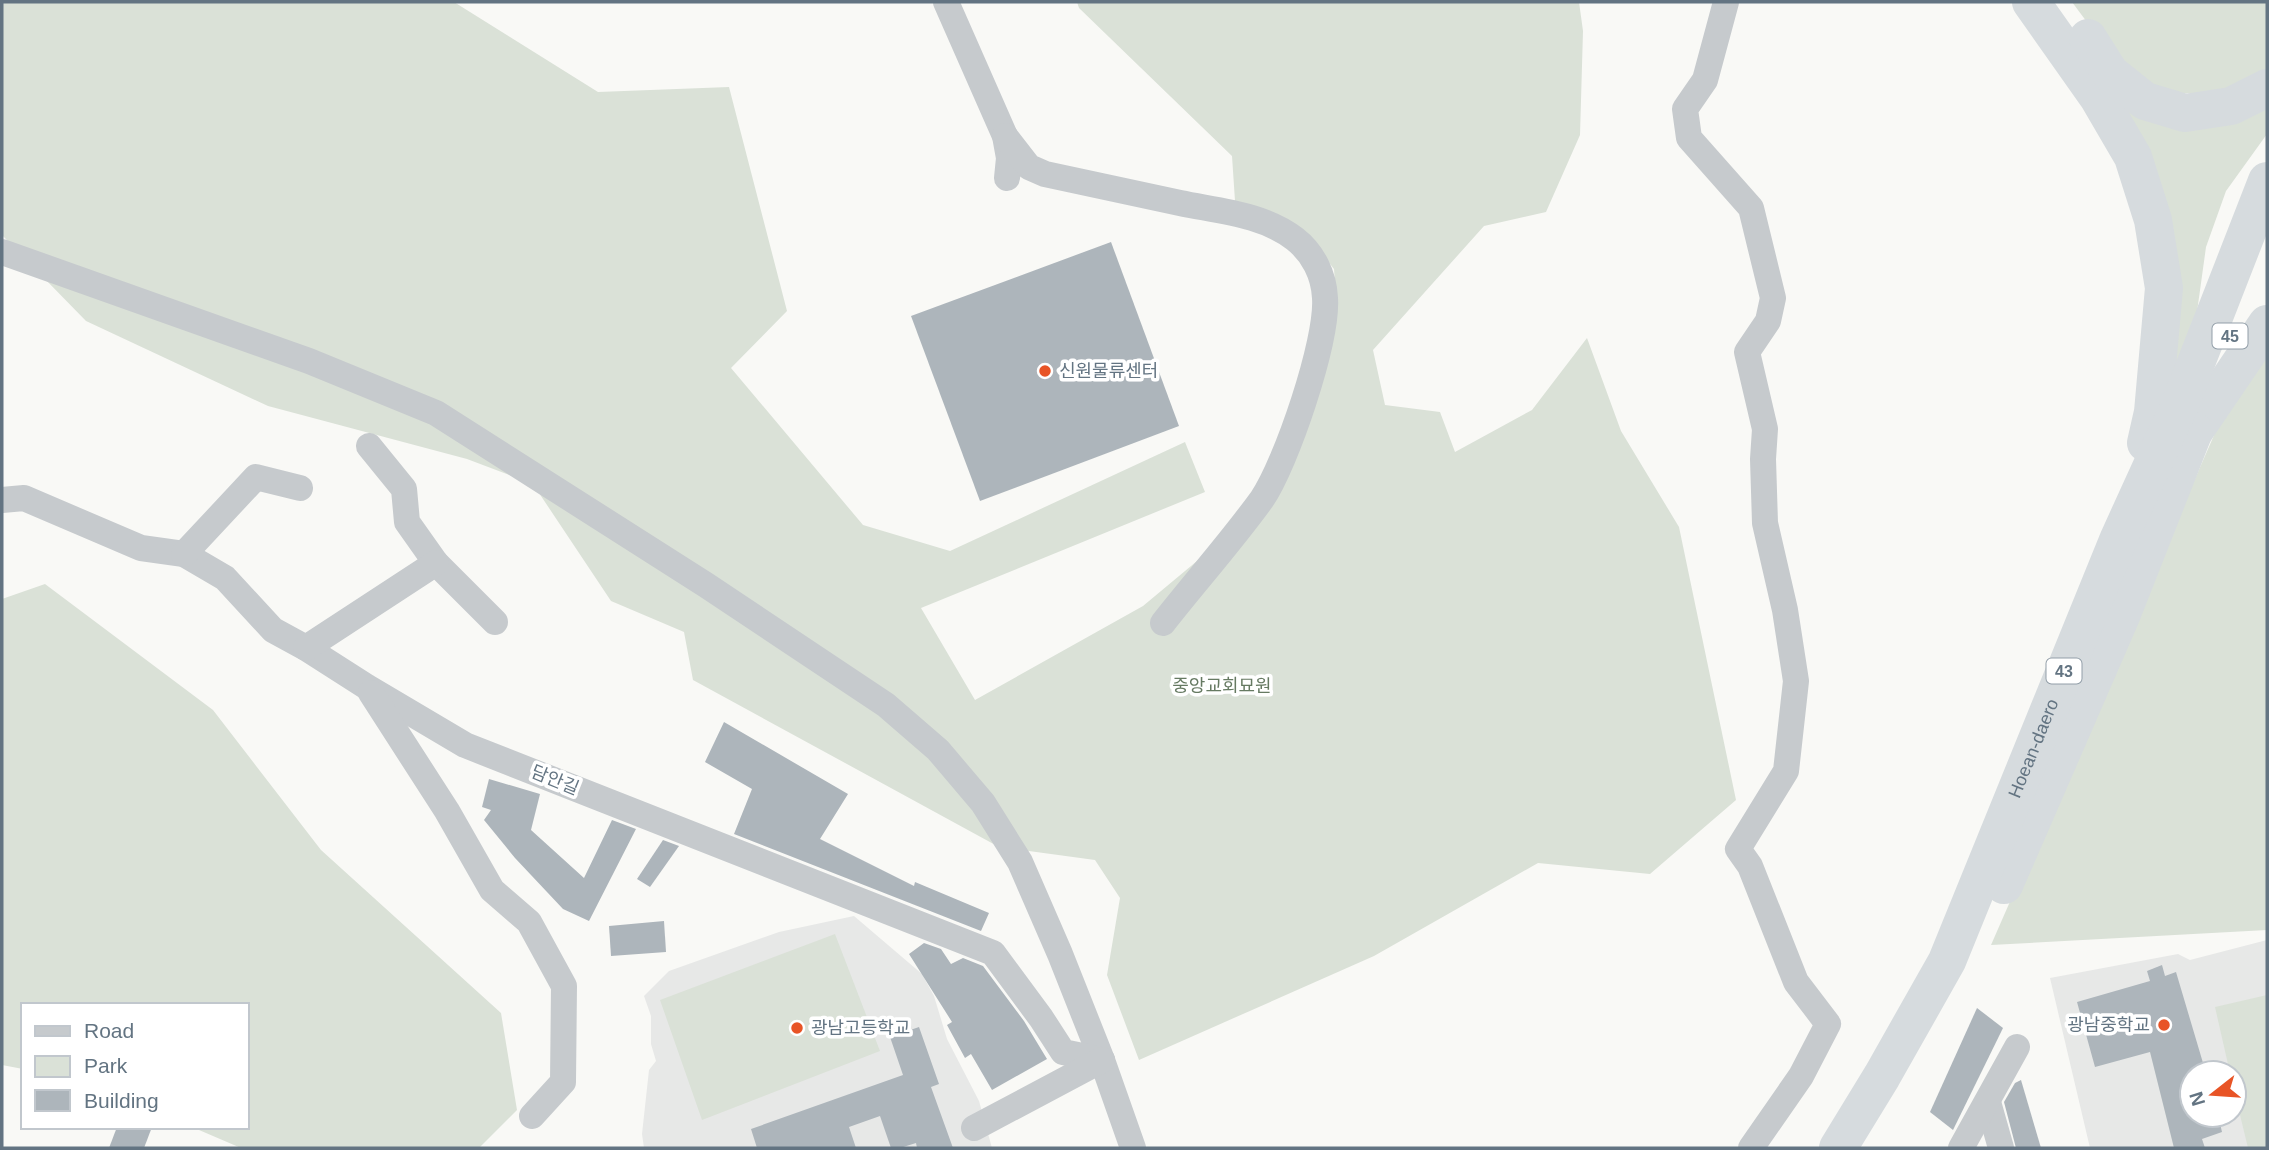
<svg xmlns="http://www.w3.org/2000/svg" width="2269" height="1150" font-family="Arial,'Noto Sans KR',sans-serif">
	<style>
		.built { fill: #e7e8e7; fill-rule: evenodd }
		.green { fill: #dae1d7 }
		.building { fill: #adb5bb }
		.lines { fill: none; stroke-linecap: round; stroke-linejoin: round }
		.minor { stroke: #c6cacd; stroke-width: 26 }
		.highway { stroke: #d6dbde; stroke-width: 38 }
		.poi-dot { fill: #e85426; stroke: #fff; stroke-width: 2.5 }
		.labels { text-anchor: middle; dominant-baseline: central; stroke-width: 7; stroke-linejoin: round; paint-order: stroke }
		.shield { fill: #fff; stroke: #929ea8; stroke-width: 2 }
		.shield-label { font-size: 16px; font-weight: bold; fill: #637482 }
		.poi-label { font-size: 18px; fill: #637482; stroke: #fff; text-anchor: start }
		.park-label { font-size: 18px; fill: #667a62; stroke: #fff }
		.street-label { font-size: 18px; fill: #637482; stroke: #fff }
	</style>
	<rect width="100%" height="100%" fill="#f9f9f6"/>
	<g class="built">
		<path d="M854 916 922 974 934 996 947 1039 979 1101 992 1148H644L642 1134 649 1070 656 1061 651 1044V1016L644 996 669 971 779 932Z"/>
		<path d="M2267 940V1148H2090L2050 978 2178 954 2190 960ZM2192 1073H2234V1115H2192Z"/>
	</g>
	<g class="green">
		<path d="M2 2H454L598 92 729 87 787 311 731 368 863 525 950 551 1185 442 1205 492 921 608 975 700 1143 606 1203 556 1261 484 1337 309 1334 269 1308 236 1235 201 1232 156 1079 8 1077 2H1579L1583 31 1580 135 1546 212 1484 226 1373 350 1385 405 1440 412 1455 452 1532 410 1587 338 1621 431 1679 527 1736 800 1650 874 1538 863 1374 956 1139 1060 1107 975 1120 898 1095 860 999 847 693 680 684 632 611 601 533 484 467 459 268 406 86 321 2 235Z"/>
		<path d="M2051 2 2129 101 2267 98V134L2226 191 2206 247 2197 312 2175 372 2172 276Z"/>
		<path d="M2072 2H2267V74L2230 96 2151 91 2119 65Z"/>
		<path d="M2267 343V930L1991 945 2222 417Z"/>
		<path d="M45 584 213 710 321 850 501 1013 517 1110 479 1148H241L192 1127H247V1005H23V1069L2 1065V599Z"/>
		<path d="M835 934 880 1051 702 1120 660 1000Z"/>
		<path d="M2267 995V1148H2248L2234 1090V1073H2230L2215 1007Z"/>
	</g>
	<g class="building">
		<path d="M1111 242 1179 426 980 501 911 316Z"/>
		<path d="M724 722 848 794 820 839 914 886 915 882 989 913 981 931 734 834 752 789 705 762Z"/>
		<path d="M489 779 540 794 531 830 584 878 612 820 636 829 589 921 563 909 515 858 484 820 491 810 482 807Z"/>
		<path d="M663 840 679 846 650 887 637 879Z"/>
		<path d="M664 921 666 952 611 956 609 926Z"/>
		<path d="M924 943 941 949 951 964 963 958 983 966 1024 1021 1047 1059 992 1090 971 1054 965 1058 947 1025 952 1022 909 954Z"/>
		<path d="M2162 965 2165 976 2176 972 2206 1073H2192V1115H2218L2222 1132 2202 1139 2205 1148H2174L2150 1052 2095 1067 2077 1002 2150 981 2147 971Z"/>
		<path d="M1977 1008 2003 1028 1953 1130 1930 1112Z"/>
		<path d="M919 1027 939 1084 931 1087 953 1148H917L916 1143 900 1148H891L880 1116 849 1127 856 1148H757L751 1129 903 1075 890 1037Z"/>
		<path d="M2021 1080 2041 1148H2016L2004 1102 2015 1083Z"/>
		<path d="M117 1127H152L144 1148H109Z"/>
	</g>
	<g class="lines">
		<g class="minor">
			<path d="M946 2 1005 136 1009 158 1007 178"/>
			<path d="M1726 2 1705 80 1685 109 1689 138 1751 208 1773 298 1768 321 1747 352 1765 429 1763 459 1765 523 1785 610 1796 681 1786 771 1738 849 1750 866 1796 982 1828 1024 1801 1076 1751 1148"/>
			<path d="M1005 136 1029 167 1045 174C1090 184 1135 193 1180 203 1218 211 1263 214 1295 239 1313 253 1324 275 1325 298 1328 341 1286 464 1262 499 1231 542 1195 582 1163 623"/>
			<path d="M2 252 309 361 436 413 706 585 886 705 938 750 983 803 1020 862 1060 954 1102 1060 1133 1148"/>
			<path d="M369 446 404 489 407 522 436 563 495 622"/>
			<path d="M2 500 24 498 141 548 184 554 225 578 273 630 306 648 367 687 465 745 993 953 1041 1018 1063 1052 1102 1060"/>
			<path d="M184 554 256 477 300 488"/>
			<path d="M306 648 436 563"/>
			<path d="M371 693 447 811 492 890 529 922 564 986 563 1082 532 1116"/>
			<path d="M1988 1102 2001 1148"/>
			<path d="M974 1128 1102 1060"/>
			<path d="M1961 1148 2017 1047"/>
		</g>
		<g class="highway">
			<path d="M2031 2 2098 97 2133 157 2153 220 2164 288 2153 412 2146 443"/>
			<path d="M2088 38 2110 73 2145 101 2185 113 2231 106 2267 88"/>
			<path d="M2193 433 2267 324"/>
			<path d="M2004 885 2121 616 2194 431"/>
			<path id="s1" d="M1838 1148 1882 1076 1947 961 2119 538 2180 404 2267 181"/>
		</g>
	</g>
	<g class="poi-dot">
		<circle cx="1045" cy="371" r="7"/>
		<circle cx="2164" cy="1025" r="7"/>
		<circle cx="797" cy="1028" r="7"/>
	</g>
	<g class="labels">
		<g class="shield">
			<rect x="2212.5" y="323.5" width="35" height="25" rx="5"/>
			<rect x="2046.5" y="658.5" width="35" height="25" rx="5"/>
		</g>
		<g class="shield-label">
			<text x="2230" y="336">45</text>
			<text x="2064" y="671">43</text>
		</g>
		<g class="poi-label">
			<text x="1059" y="371">신원물류센터</text>
			<text x="2150" y="1025" text-anchor="end">광남중학교</text>
			<text x="811" y="1028">광남고등학교</text>
		</g>
		<g class="park-label">
			<text x="1222" y="686">중앙교회묘원</text>
		</g>
		<g class="street-label">
			<text stroke="none"><textPath href="#s1" startOffset="446">Hoean-daero</textPath></text>
			<text transform="translate(555 780) rotate(22)">담안길</text>
		</g>
	</g>
	<rect width="2269" height="1150" fill="none" stroke="#637482" stroke-width="7"/>
	<rect x="21" y="1003" width="228" height="126" fill="#ffffff" stroke="#c1c7cd" stroke-width="2"/>
	<rect x="35" y="1026" width="35" height="10" fill="#c6cacd" stroke="#c1c7cd" stroke-width="2"/>
	<text x="84" y="1038" font-size="21" fill="#637482">Road</text>
	<rect x="35" y="1056" width="35" height="21" fill="#dae1d7" stroke="#c1c7cd" stroke-width="2"/>
	<text x="84" y="1073" font-size="21" fill="#637482">Park</text>
	<rect x="35" y="1090" width="35" height="21" fill="#adb5bb" stroke="#c1c7cd" stroke-width="2"/>
	<text x="84" y="1108" font-size="21" fill="#637482">Building</text>
	<g transform="translate(2213 1094) rotate(253)"><circle r="33" fill="#ffffff" stroke="#c1c7cd" stroke-width="2"/>
	<path d="M0-5L12 26L0 18L-12 26Z" fill="#e85426"/>
	<text y="-10" font-size="19" font-weight="bold" text-anchor="middle" fill="#637482">N</text>
	</g>
</svg>
